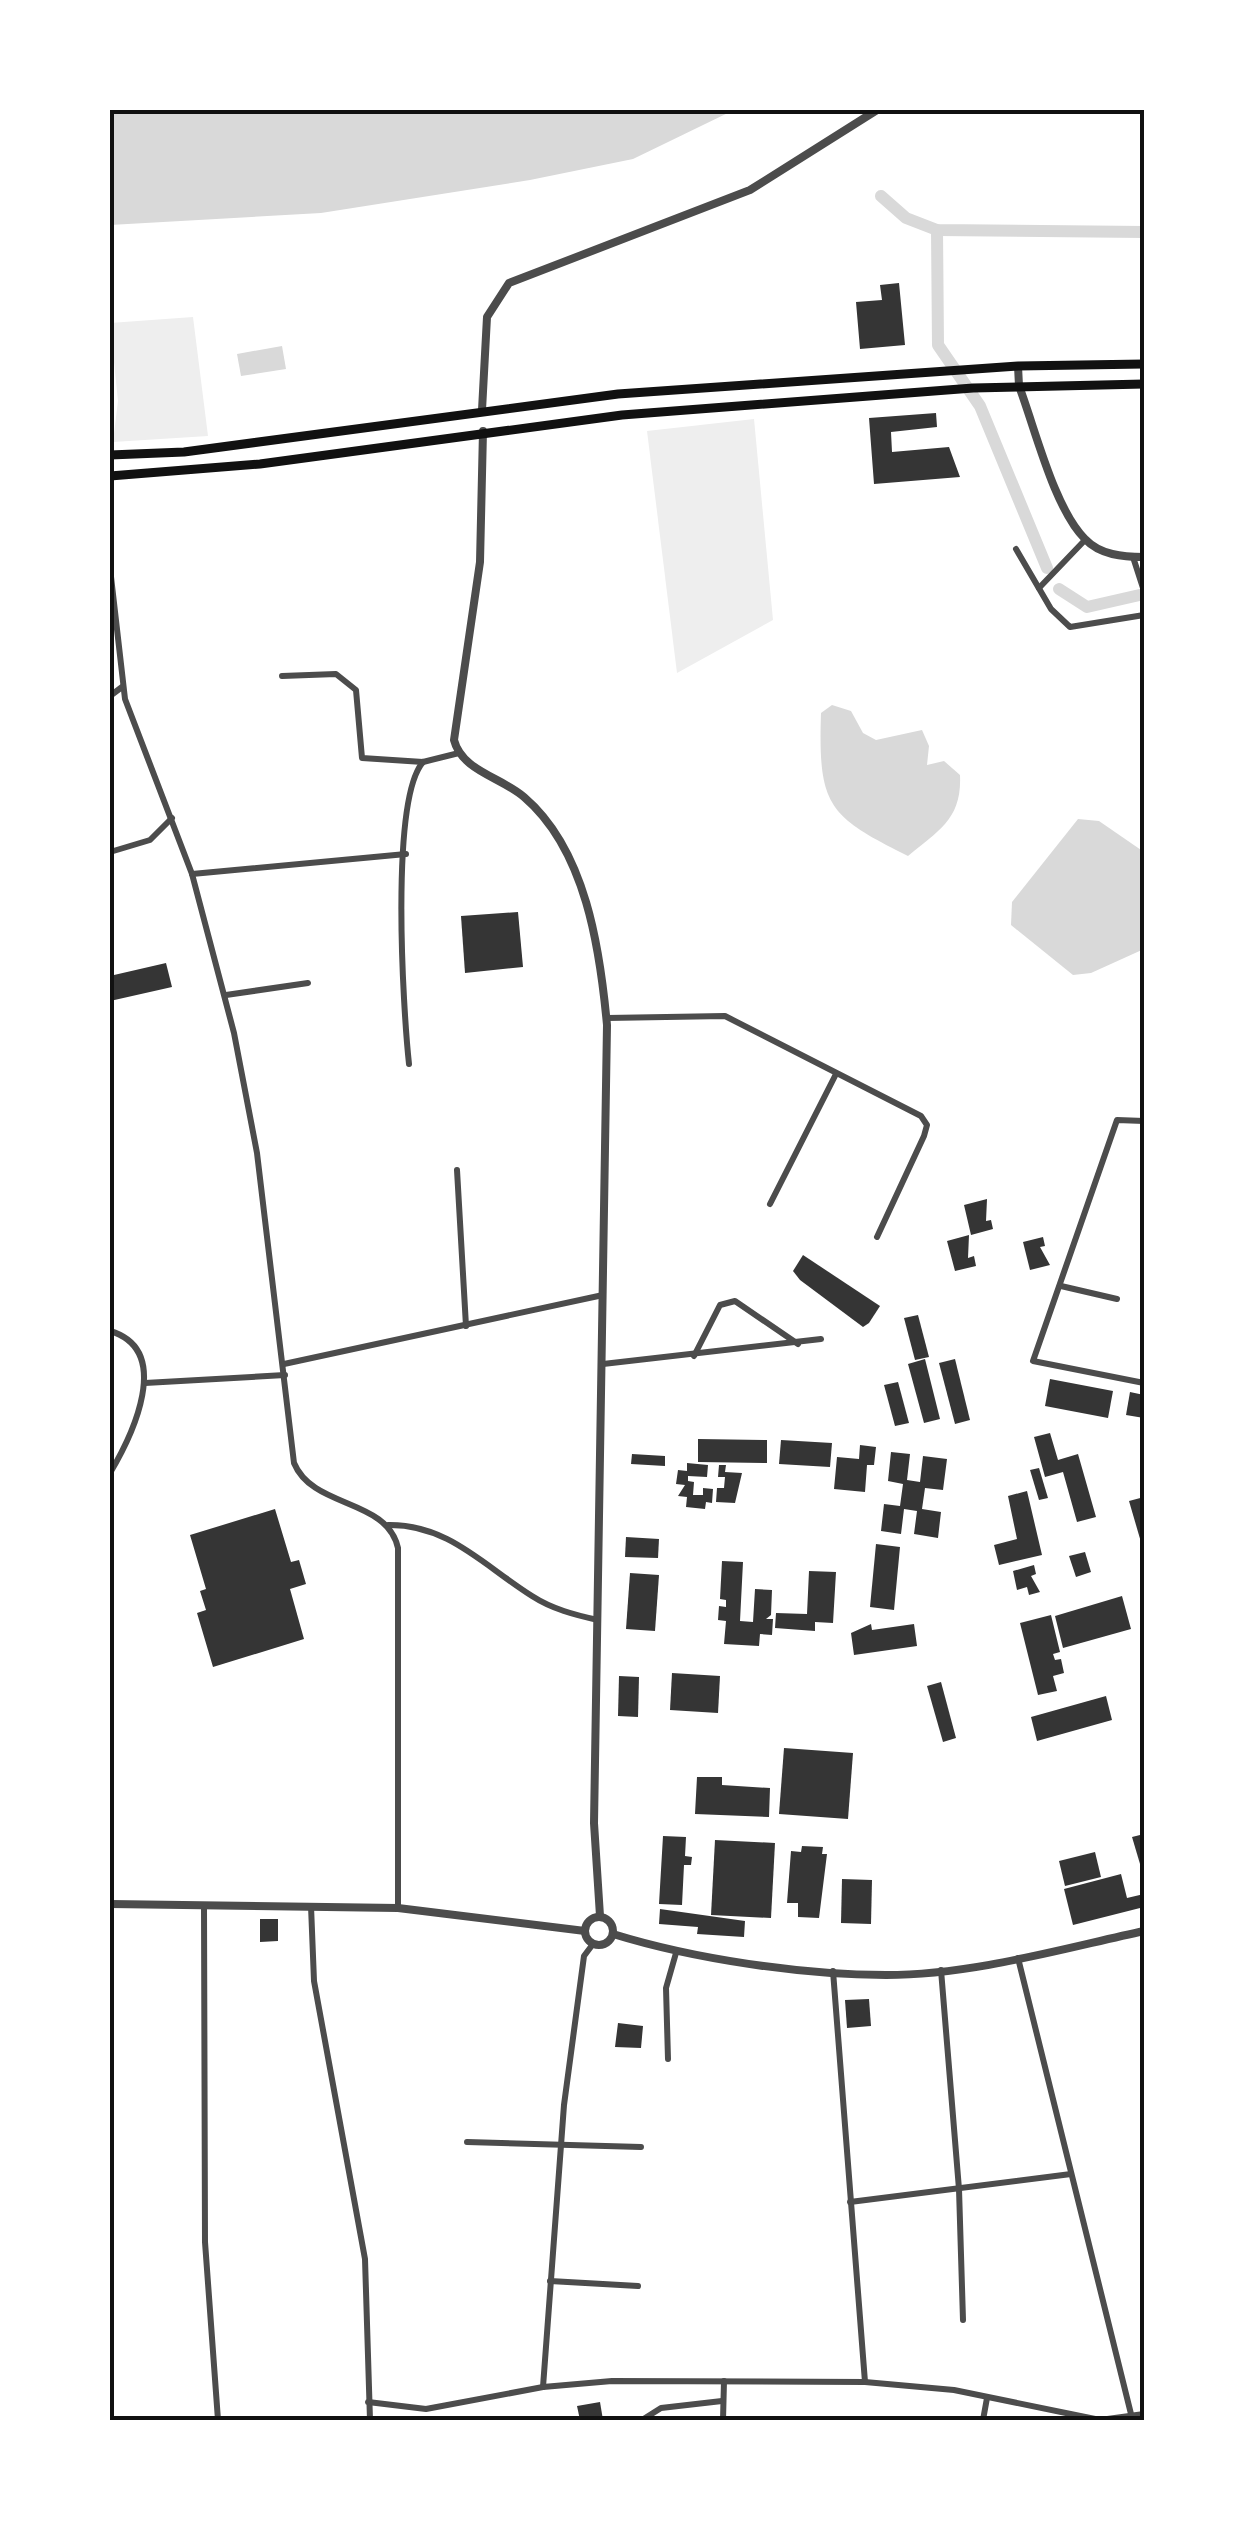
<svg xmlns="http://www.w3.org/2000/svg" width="1254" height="2530" font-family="'Archivo Narrow',sans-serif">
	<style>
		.green { fill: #eee }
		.water { fill: #d9d9d9 }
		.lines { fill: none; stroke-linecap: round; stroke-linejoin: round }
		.canal { stroke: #d9d9d9; stroke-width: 12 }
		.building { fill: #353535 }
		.minor { stroke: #4c4c4c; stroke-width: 6 }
		.tertiary { stroke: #4c4c4c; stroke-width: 8 }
		.primary { stroke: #111; stroke-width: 9 }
		.neatline { fill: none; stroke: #111; stroke-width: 4 }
	</style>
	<rect width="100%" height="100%" fill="#fff"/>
	<g class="green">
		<path d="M193 317 208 436 113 442 118 401 110 323Z"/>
		<path d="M754 419 773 620 677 673 647 431Z"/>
	</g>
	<g class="water">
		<path d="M110 110H734L633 159 530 180 321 213 110 225Z"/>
		<path d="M282 346 286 369 241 376 237 354Z"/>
		<path d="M832 705 851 711 863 733 876 740 922 730 929 746 927 765 944 761 960 775C962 819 939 830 908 856 828 816 818 806 821 713Z"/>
		<path d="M1078 819 1099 821 1144 852V949L1091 973 1073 975 1011 925 1012 902Z"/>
	</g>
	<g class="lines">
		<g class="canal">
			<path d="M881 196 906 218 937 230 1144 232"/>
			<path d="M937 230 938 345 980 406 1047 568"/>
			<path d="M1059 589 1087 607 1144 594"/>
		</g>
	</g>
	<g class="building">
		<path d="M899 283 905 345 860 349 856 302 882 300 880 285Z"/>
		<path d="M936 413 937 427 891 432 892 452 949 447 960 477 874 484 869 418Z"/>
		<path d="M518 912 523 967 465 973 461 916Z"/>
		<path d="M166 963 172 987 110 1001V965L114 975Z"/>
		<path d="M987 1199 986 1221 991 1220 993 1229 971 1235 964 1205Z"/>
		<path d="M969 1235 968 1258 974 1256 976 1266 955 1271 947 1241Z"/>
		<path d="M1043 1237 1045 1246 1040 1247 1050 1265 1030 1270 1023 1242Z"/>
		<path d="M803 1255 880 1306 869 1323 863 1327 800 1280 793 1271Z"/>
		<path d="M918 1315 929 1357 915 1360 904 1318Z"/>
		<path d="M925 1359 940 1419 924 1423 908 1364Z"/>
		<path d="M955 1359 970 1420 955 1424 939 1363Z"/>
		<path d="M1050 1379 1113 1391 1108 1418 1045 1406Z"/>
		<path d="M898 1382 909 1423 895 1426 884 1385Z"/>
		<path d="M1130 1392 1144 1395V1418L1126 1415Z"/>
		<path d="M1050 1433 1058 1460 1078 1454 1096 1517 1077 1522 1063 1472 1045 1477 1034 1437Z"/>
		<path d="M698 1439 767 1440V1463L698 1462Z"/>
		<path d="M781 1440 832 1443 830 1467 779 1464Z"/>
		<path d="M860 1445 876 1447 874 1465H867L865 1492 834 1489 837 1457 859 1459Z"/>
		<path d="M891 1452 910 1454 907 1480 920 1482 923 1456 947 1459 943 1490 925 1488 922 1509 941 1512 938 1538 914 1534 917 1511 904 1509 901 1534 881 1531 884 1504 900 1506 903 1484 888 1481Z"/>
		<path d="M632 1454 665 1456V1466L631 1464Z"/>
		<path d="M687 1463 708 1465 707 1477 688 1476V1481L694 1482 693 1495H703V1488L713 1489 712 1503 706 1502 705 1509 686 1507 687 1497 678 1496 685 1485 676 1484 678 1470 687 1471Z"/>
		<path d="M719 1465H726L725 1472 742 1473 735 1503 716 1502 717 1488H724L725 1477H718Z"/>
		<path d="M1039 1468 1048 1498 1039 1500 1030 1470Z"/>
		<path d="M1027 1491 1042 1555 999 1565 994 1545 1017 1539 1008 1496Z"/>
		<path d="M1144 1497V1549H1143L1129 1501Z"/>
		<path d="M275 1509 291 1562 299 1560 306 1584 290 1589 304 1639 213 1667 197 1613 206 1610 200 1591 206 1589 190 1535Z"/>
		<path d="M626 1537 659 1539 658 1558 625 1557Z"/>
		<path d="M876 1544 900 1547 894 1610 870 1607Z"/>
		<path d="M1085 1552 1091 1572 1076 1577 1069 1556Z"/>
		<path d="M722 1561 743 1562 740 1621 753 1622 755 1589 772 1590 771 1615 766 1619H773L772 1635 760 1634 759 1646 724 1644 726 1621 718 1620 719 1606 726 1607V1600L720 1599Z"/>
		<path d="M1034 1565 1036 1574 1031 1576 1040 1592 1029 1595 1027 1587 1017 1590 1013 1571Z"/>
		<path d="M809 1571 836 1572 833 1623 815 1622V1631L775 1628 776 1613 807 1614Z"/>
		<path d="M630 1573 659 1575 655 1631 626 1629Z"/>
		<path d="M1122 1596 1131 1629 1063 1648 1055 1616Z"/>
		<path d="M1051 1615 1060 1652 1053 1654 1055 1660 1061 1659 1064 1673 1053 1676 1057 1691 1038 1695 1020 1623Z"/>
		<path d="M871 1624 872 1630 914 1624 917 1646 854 1655 851 1633Z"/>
		<path d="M672 1673 720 1676 718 1713 670 1710Z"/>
		<path d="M619 1676 639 1677 638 1717 618 1716Z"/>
		<path d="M941 1682 956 1738 943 1742 927 1686Z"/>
		<path d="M1106 1696 1112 1720 1037 1741 1031 1717Z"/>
		<path d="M784 1748 853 1753 848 1819 779 1814Z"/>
		<path d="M697 1777H722V1785L770 1788 769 1817 695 1814Z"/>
		<path d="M1144 1834V1874H1143L1132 1837Z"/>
		<path d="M663 1836 686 1837 685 1856 692 1857 691 1865H684L682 1905 659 1904Z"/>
		<path d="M715 1840 775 1843 771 1918 711 1915Z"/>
		<path d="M802 1846 823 1847 822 1854H827L819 1918 798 1917V1903H787L791 1851 801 1852Z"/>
		<path d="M1095 1852 1101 1877 1065 1886 1059 1861Z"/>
		<path d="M1121 1874 1127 1898 1144 1894V1907L1073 1925 1064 1889Z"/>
		<path d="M842 1879 872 1880 871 1924 841 1923Z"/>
		<path d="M660 1909 745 1921 744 1937 697 1934 698 1927 659 1924Z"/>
		<path d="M260 1919H278V1941L260 1942Z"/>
		<path d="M869 1999 871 2026 847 2028 845 2000Z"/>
		<path d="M618 2023 643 2026 641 2048 615 2047Z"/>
		<path d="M600 2402 603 2420H580L577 2406Z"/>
	</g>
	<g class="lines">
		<g class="minor">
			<path d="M1016 549 1051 609 1070 627 1144 615"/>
			<path d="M1133 557 1144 591"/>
			<path d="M110 568 125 699 192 874 234 1033 257 1153 294 1463C313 1509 387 1498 398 1548V1908"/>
			<path d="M1039 588 1085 540"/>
			<path d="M282 676 336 674 356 690 362 758 423 762 459 753"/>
			<path d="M110 696 122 687"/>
			<path d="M110 852 150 840 172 818"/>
			<path d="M192 874 406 854"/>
			<path d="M226 995 308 983"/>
			<path d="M607 1018 725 1016 921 1116 927 1125 924 1136 877 1237"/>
			<path d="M409 1064C403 1008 390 800 423 762"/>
			<path d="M1144 1121 1117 1120 1033 1361 1144 1383"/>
			<path d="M457 1170 466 1326"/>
			<path d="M770 1204 836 1074"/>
			<path d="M1061 1286 1117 1299"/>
			<path d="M110 1331C174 1350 132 1436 110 1473"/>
			<path d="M694 1356 720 1305 735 1301 798 1344"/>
			<path d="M284 1364 603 1295"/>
			<path d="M603 1364 821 1339"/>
			<path d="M145 1383 285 1375"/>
			<path d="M388 1525C448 1524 484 1566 532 1596 552 1609 575 1615 598 1620"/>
			<path d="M204 1906 205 2242 218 2420"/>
			<path d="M311 1906 314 1981 365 2259 370 2420"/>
			<path d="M1018 1958 1132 2418"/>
			<path d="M941 1970 959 2189 963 2320"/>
			<path d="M833 1971 865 2382"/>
			<path d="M668 2059 666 1988 676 1953"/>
			<path d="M467 2142 641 2147"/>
			<path d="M850 2202 1071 2174"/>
			<path d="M550 2281 638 2286"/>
			<path d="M543 2387 564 2105 584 1956 593 1944"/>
			<path d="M368 2402 426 2409 543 2387 612 2381 865 2382 954 2390 1100 2420 1144 2414"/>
			<path d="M642 2420 661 2408 722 2401"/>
			<path d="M723 2420 724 2381"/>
			<path d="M983 2420 987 2398"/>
		</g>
		<g class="tertiary">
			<path d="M1018 366 1019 386C1035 428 1054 508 1085 539 1100 555 1123 557 1144 557"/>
			<path d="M482 410 487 317 509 283 750 190 877 110"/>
			<path d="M483 431 480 562 454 740C462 771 501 777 524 797 586 850 600 949 607 1025L594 1823 600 1916"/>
			<path d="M110 1904 398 1908 585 1931"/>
			<circle cx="599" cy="1931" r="14"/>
			<path d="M613 1934C694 1959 802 1975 886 1975 972 1975 1061 1949 1144 1931"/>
		</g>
		<g class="primary">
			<path d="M110 455 184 452 618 394 1018 366 1144 364"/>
			<path d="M110 476 260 464 622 415 973 388 1144 384"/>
		</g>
	</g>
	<rect width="1254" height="2530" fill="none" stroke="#ffffff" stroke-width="225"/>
	<rect x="112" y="112" width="1030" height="2306" class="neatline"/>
</svg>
